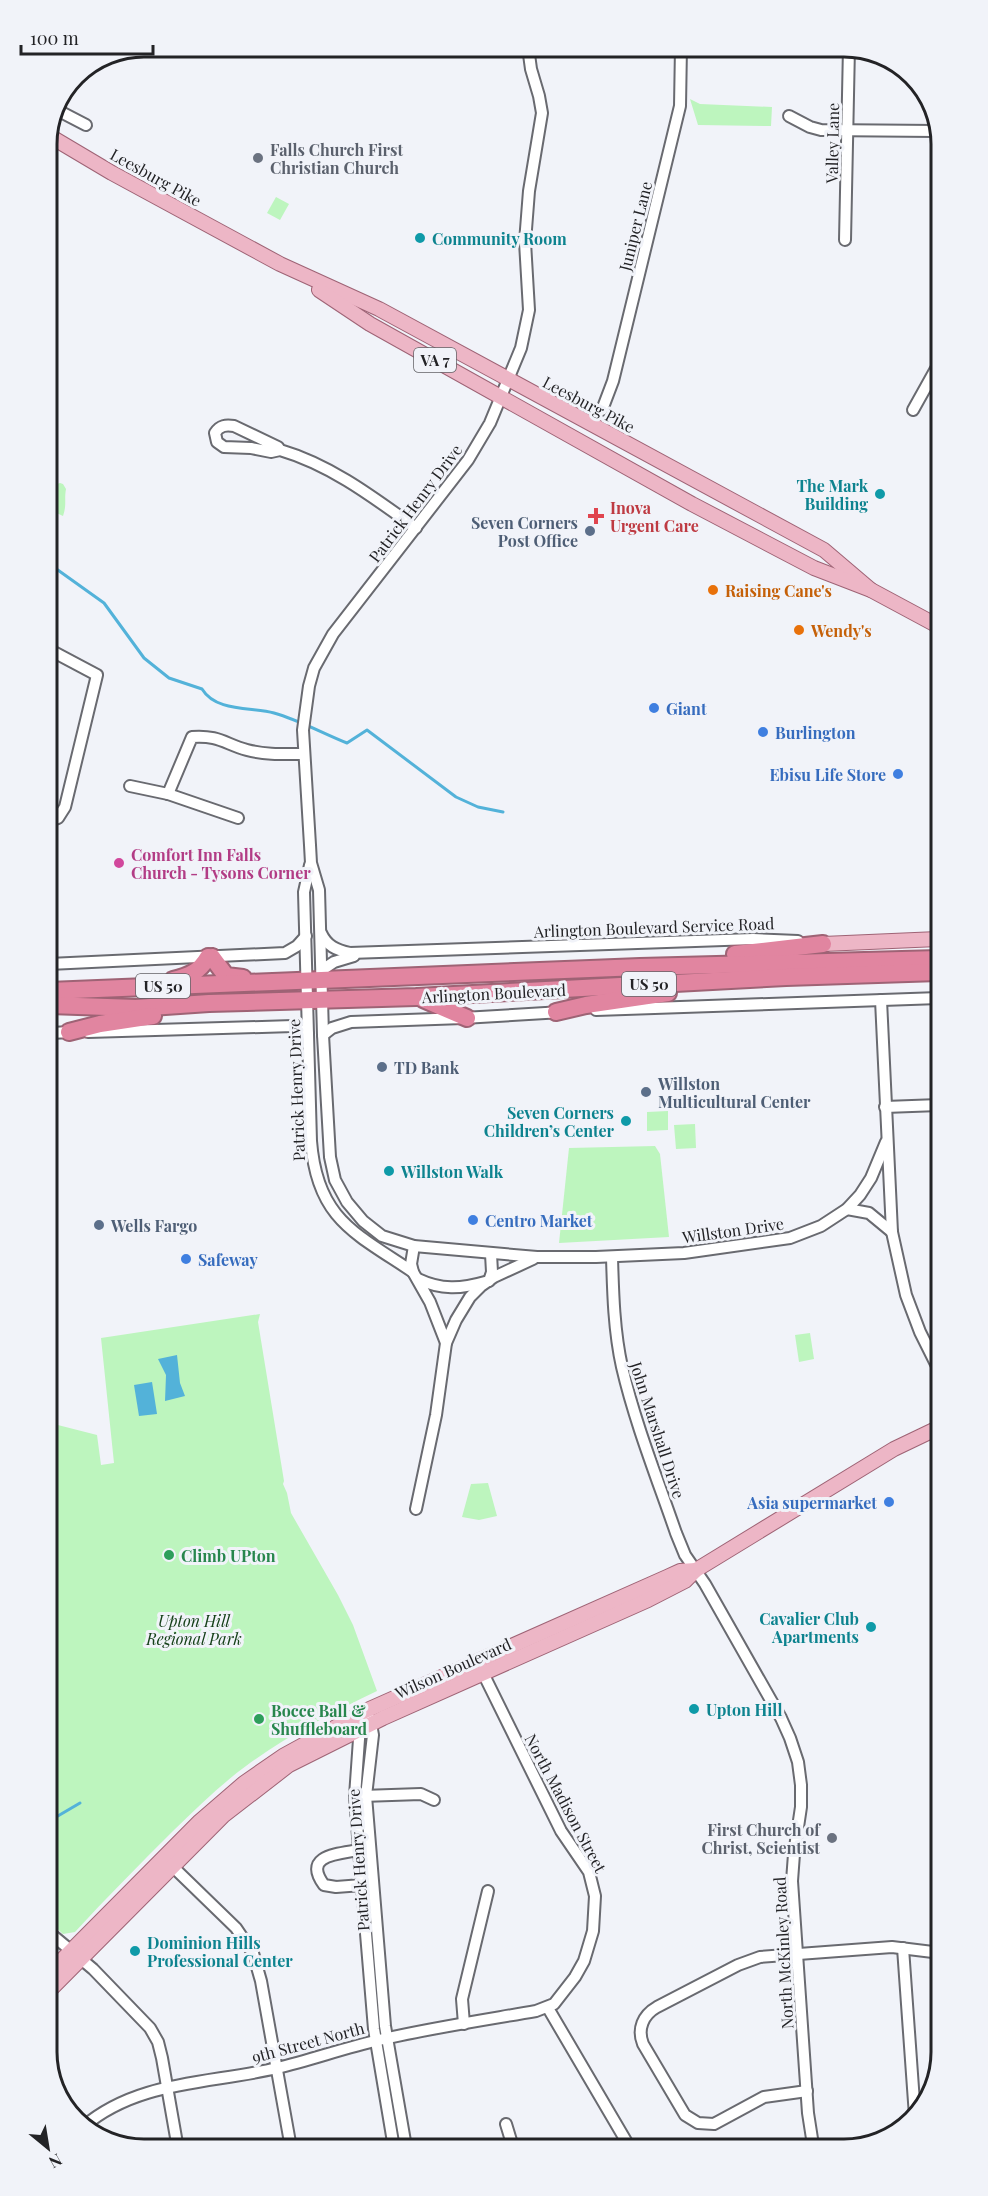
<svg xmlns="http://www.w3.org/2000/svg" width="988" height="2196" font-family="'Playfair Display',serif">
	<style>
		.green { fill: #bdf5be }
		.water { fill: #53b2d9 }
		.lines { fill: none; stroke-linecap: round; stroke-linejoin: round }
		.stream { stroke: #53b2d9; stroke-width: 3 }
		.minor-casing { stroke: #696a70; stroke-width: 14 }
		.major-casing { stroke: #9e6375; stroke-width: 16 }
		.highway-casing { stroke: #9e6375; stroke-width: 20 }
		.minor { stroke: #fff; stroke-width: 10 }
		.major { stroke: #edb6c6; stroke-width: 14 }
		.highway { stroke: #e185a0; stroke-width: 16 }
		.worship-dot { fill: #6b7280; stroke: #f1f3f9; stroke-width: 2 }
		.culture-dot { fill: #0f9aa8; stroke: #f1f3f9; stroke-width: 2 }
		.health-dot { fill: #e0444e; stroke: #f1f3f9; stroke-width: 2 }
		.service-dot { fill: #5c6f8a; stroke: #f1f3f9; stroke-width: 2 }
		.food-dot { fill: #e8710a; stroke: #f1f3f9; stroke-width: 2 }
		.shop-dot { fill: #3f7fe0; stroke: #f1f3f9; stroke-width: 2 }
		.hotel-dot { fill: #d1479c; stroke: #f1f3f9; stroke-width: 2 }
		.leisure-dot { fill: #2e9e5b; stroke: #f1f3f9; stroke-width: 2 }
		.labels { text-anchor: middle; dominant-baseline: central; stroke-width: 6; stroke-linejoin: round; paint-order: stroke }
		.shield { fill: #f1f3f9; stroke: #616165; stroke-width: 1.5 }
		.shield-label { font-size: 15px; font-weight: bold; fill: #232326 }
		.street-label { font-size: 16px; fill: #232326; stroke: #f1f3f9 }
		.worship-label { font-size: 16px; font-weight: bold; fill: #5b616d; stroke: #f1f3f9; text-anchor: start }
		.culture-label { font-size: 16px; font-weight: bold; fill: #0d838f; stroke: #f1f3f9; text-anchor: start }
		.health-label { font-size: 16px; font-weight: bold; fill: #be3a42; stroke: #f1f3f9; text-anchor: start }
		.service-label { font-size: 16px; font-weight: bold; fill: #4e5e75; stroke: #f1f3f9; text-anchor: start }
		.food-label { font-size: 16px; font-weight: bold; fill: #c56008; stroke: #f1f3f9; text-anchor: start }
		.shop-label { font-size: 16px; font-weight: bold; fill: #366cbe; stroke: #f1f3f9; text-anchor: start }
		.hotel-label { font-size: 16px; font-weight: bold; fill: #b23c85; stroke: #f1f3f9; text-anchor: start }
		.leisure-label { font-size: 16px; font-weight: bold; fill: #27864d; stroke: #f1f3f9; text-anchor: start }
		.park-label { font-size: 16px; font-style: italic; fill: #154019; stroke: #f1f3f9 }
		.rim { fill: none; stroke: #232326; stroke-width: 3 }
	</style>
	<rect width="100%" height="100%" fill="#f1f3f9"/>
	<g class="green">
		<path d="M690 99 700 104 772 107 771 126 698 125Z"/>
		<path d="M276 197 289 204 280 220 267 213Z"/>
		<path d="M60 483 63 484 66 489C64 500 67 504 63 516L48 509 54 485Z"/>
		<path d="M668 1111V1130L647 1131V1112Z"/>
		<path d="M695 1124 696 1148 676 1149 674 1125Z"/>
		<path d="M655 1146 660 1154 669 1237 559 1243 569 1148Z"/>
		<path d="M260 1314 258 1322 284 1481 283 1484 287 1493 291 1513 338 1595 353 1625 377 1691C331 1713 287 1736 246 1766 220 1785 197 1808 174 1830 140 1864 107 1897 75 1932L63 1934 51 1923 50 1423 97 1435 101 1465 114 1463 101 1338Z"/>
		<path d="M810 1333 814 1359 799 1362 795 1335Z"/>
		<path d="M488 1483 497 1516 479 1520 462 1517 471 1484Z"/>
	</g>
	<g class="water">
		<path d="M177 1355 180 1383 185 1396 165 1401 166 1375 158 1359Z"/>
		<path d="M152 1382 157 1414 139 1416 134 1385Z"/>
	</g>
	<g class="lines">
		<g class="stream">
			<path d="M48 563 104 603 144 658 169 678 202 689C216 712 251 707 274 713 299 720 324 734 347 743L367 730 456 797 478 807 503 812"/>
			<path d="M51 1820 80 1803"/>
		</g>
		<g class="minor-casing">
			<g id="minor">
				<path d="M528 47 531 69 539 96 542 113 529 191 525 242 529 310 521 348 490 423 468 460 333 634 314 668 309 686 303 730 310 845 311 863 319 890 323 1035 330 1157 335 1180 347 1202 363 1221 382 1236 414 1246 537 1257H596L684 1253 790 1238 821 1226 847 1209 860 1195 871 1178 886 1142"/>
				<path d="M59 111 86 125"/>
				<path d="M789 116 810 127 821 130 936 131"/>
				<path d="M845 240 849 47"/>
				<path d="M602 410 613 381 680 106 681 47"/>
				<path d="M913 410 937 367"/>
				<path d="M280 450 271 452 251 448 224 447 217 442 215 433C220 425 226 425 234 426L278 447 280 450C331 465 373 497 416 528"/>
				<path d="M48 649 97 675 65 807 58 818 48 821"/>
				<path d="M130 786 168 794 238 818"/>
				<path d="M168 794 192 737C219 735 225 744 247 750 266 755 285 754 304 754"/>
				<path d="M310 865 304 892 311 1141C317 1219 355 1233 413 1272"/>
				<path d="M321 933C327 946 336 950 350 953L753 939 798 941"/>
				<path d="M49 964 285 953 297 946 306 936"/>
				<path d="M322 970 334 962 354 956"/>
				<path d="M881 1000 892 1232 906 1295 920 1332 940 1372"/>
				<path d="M596 1010 939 998"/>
				<path d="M88 1032 293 1026 308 1034"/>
				<path d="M49 1033 73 1032"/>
				<path d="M323 1035 332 1028 351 1022 463 1018 562 1012"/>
				<path d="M885 1107 939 1105"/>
				<path d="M847 1209 869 1213 892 1232"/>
				<path d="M414 1246 411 1264 413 1272 430 1302 446 1343"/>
				<path d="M612 1257C613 1293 614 1331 622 1367 635 1423 657 1478 676 1533L685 1555 705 1584 781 1718 790 1738 798 1762 801 1785V1807L794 1854 792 1881 808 2113 813 2145"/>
				<path d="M418 1279C441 1290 461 1289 485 1282"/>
				<path d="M489 1281 492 1272 491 1254"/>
				<path d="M416 1509 436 1415 446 1343 456 1320 470 1297 481 1286 494 1277 533 1259"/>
				<path d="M370 1719 373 1735 366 1796 385 2026 406 2147"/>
				<path d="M360 1725 355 1796 359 1850 374 2029 394 2148"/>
				<path d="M362 1796 421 1794 434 1800"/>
				<path d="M359 1850C338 1854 302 1855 324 1885L336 1887 362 1885"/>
				<path d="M168 1862 236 1928 253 1953 261 1981 291 2148"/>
				<path d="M51 1934 93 1969 150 2028 158 2042 162 2058 178 2149"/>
				<path d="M903 1948 915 2116"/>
				<path d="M548 2008 629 2146"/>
				<path d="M464 2024 462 1999 488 1891"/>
				<path d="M807 2091 764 2097 714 2124 698 2123 685 2115 643 2044C637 2029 643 2015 657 2007L738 1965 760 1957 892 1947 941 1953"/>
				<path d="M506 2124 513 2147"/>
				<path d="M83 2127C138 2080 210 2084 277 2068 311 2060 344 2048 379 2040 430 2028 484 2020 536 2011L554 2004 575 1977 584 1961 593 1931 595 1896 589 1872 561 1831 480 1667"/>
			</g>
		</g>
		<g class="major-casing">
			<g id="major">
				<path d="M48 135 112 173 280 264 379 309 824 550 871 590"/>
				<path d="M319 290 370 324 692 504 814 568 871 590 938 626"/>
				<path d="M823 944 938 939"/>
				<path d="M52 1970 200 1821 244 1783 283 1756 365 1711 667 1577 680 1571 696 1570"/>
				<path d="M52 1988 223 1816 289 1765 383 1718 648 1600 685 1581 696 1570 894 1449 940 1427"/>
			</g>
		</g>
		<g class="highway-casing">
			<g id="highway">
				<path d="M735 954 823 944"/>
				<path d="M212 957 226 976 243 978"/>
				<path d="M173 980C190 976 199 972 208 957"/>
				<path d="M49 991 640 967 939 959"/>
				<path d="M423 999 467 1018"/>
				<path d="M49 1005 136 1008 209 1003 416 997 786 977 939 972"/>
				<path d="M556 1012 586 1005 668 993"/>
				<path d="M69 1032 100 1024 153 1016"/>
			</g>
		</g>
		<use href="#minor" class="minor"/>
		<use href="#major" class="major"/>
		<use href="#highway" class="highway"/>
	</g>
	<g class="worship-dot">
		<circle cx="258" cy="158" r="6"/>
		<circle cx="832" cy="1838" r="6"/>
	</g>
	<g class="culture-dot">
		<circle cx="420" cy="238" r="6"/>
		<circle cx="880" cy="494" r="6"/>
		<circle cx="626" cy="1121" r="6"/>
		<circle cx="389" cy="1171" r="6"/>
		<circle cx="871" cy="1627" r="6"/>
		<circle cx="694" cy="1709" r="6"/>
		<circle cx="135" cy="1951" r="6"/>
	</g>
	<path class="health-dot" d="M593 507h6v6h6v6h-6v6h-6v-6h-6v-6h6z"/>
	<g class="service-dot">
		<circle cx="590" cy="531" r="6"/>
		<circle cx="382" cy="1067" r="6"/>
		<circle cx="646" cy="1092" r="6"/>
		<circle cx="99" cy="1225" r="6"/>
	</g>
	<g class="food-dot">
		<circle cx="713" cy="590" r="6"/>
		<circle cx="799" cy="630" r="6"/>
	</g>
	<g class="shop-dot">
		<circle cx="654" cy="708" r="6"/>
		<circle cx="763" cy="732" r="6"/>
		<circle cx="898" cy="774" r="6"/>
		<circle cx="473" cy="1220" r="6"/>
		<circle cx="186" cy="1259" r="6"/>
		<circle cx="889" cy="1502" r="6"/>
	</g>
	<circle class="hotel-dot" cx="119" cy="863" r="6"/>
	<g class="leisure-dot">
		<circle cx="169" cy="1555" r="6"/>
		<circle cx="259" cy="1719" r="6"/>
	</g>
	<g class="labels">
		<g class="shield">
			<rect x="414" y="348" width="42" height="24" rx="4.5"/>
			<rect x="622" y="972" width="54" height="24" rx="4.5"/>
			<rect x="136" y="974" width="54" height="24" rx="4.5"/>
		</g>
		<g class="shield-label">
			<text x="435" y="360">VA 7</text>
			<text x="649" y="984">US 50</text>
			<text x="163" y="986">US 50</text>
		</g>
		<g class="street-label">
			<text transform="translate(832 143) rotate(-89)">Valley Lane</text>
			<text transform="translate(156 177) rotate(29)">Leesburg Pike</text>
			<text transform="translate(635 226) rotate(-76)">Juniper Lane</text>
			<text transform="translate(589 404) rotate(28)">Leesburg Pike</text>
			<text transform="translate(415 503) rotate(-53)">Patrick Henry Drive</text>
			<text transform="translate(654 927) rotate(-2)">Arlington Boulevard Service Road</text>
			<text transform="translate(494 993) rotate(-3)">Arlington Boulevard</text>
			<text transform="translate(296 1090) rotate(-92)">Patrick Henry Drive</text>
			<text transform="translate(733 1230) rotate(-8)">Willston Drive</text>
			<text transform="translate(658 1430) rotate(72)">John Marshall Drive</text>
			<text transform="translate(453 1668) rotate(-24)">Wilson Boulevard</text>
			<text transform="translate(566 1803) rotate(62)">North Madison Street</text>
			<text transform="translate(358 1860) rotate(-94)">Patrick Henry Drive</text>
			<text transform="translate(783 1953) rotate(-93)">North McKinley Road</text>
			<text transform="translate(308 2042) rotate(-15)">9th Street North</text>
		</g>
		<g class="worship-label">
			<text x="270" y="149">Falls Church First<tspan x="270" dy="18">Christian Church</tspan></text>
			<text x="820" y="1829" text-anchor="end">First Church of<tspan x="820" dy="18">Christ, Scientist</tspan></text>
		</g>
		<g class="culture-label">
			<text x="432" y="238">Community Room</text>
			<text x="868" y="485" text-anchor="end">The Mark<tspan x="868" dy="18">Building</tspan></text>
			<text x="614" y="1112" text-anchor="end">Seven Corners<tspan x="614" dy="18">Children’s Center</tspan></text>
			<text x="401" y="1171">Willston Walk</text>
			<text x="859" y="1618" text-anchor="end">Cavalier Club<tspan x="859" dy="18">Apartments</tspan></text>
			<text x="706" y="1709">Upton Hill</text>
			<text x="147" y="1942">Dominion Hills<tspan x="147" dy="18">Professional Center</tspan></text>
		</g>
		<g class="health-label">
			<text x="610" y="507">Inova<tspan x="610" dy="18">Urgent Care</tspan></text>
		</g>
		<g class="service-label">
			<text x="578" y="522" text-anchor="end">Seven Corners<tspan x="578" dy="18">Post Office</tspan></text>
			<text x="394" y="1067">TD Bank</text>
			<text x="658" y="1083">Willston<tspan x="658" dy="18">Multicultural Center</tspan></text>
			<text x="111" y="1225">Wells Fargo</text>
		</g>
		<g class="food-label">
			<text x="725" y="590">Raising Cane's</text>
			<text x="811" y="630">Wendy's</text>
		</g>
		<g class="shop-label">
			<text x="666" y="708">Giant</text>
			<text x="775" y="732">Burlington</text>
			<text x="886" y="774" text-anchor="end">Ebisu Life Store</text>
			<text x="485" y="1220">Centro Market</text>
			<text x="198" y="1259">Safeway</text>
			<text x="877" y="1502" text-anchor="end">Asia supermarket</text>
		</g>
		<g class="hotel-label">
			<text x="131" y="854">Comfort Inn Falls<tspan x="131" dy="18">Church - Tysons Corner</tspan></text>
		</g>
		<g class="leisure-label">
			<text x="181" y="1555">Climb UPton</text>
			<text x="271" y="1710">Bocce Ball &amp;<tspan x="271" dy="18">Shuffleboard</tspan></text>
		</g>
		<g class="park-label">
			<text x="194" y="1620">Upton Hill<tspan x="194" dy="18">Regional Park</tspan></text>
		</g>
	</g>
	<path d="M0 0H988V2196H0ZM144 57H844A87 87 0 0 1 931 144V2052A87 87 0 0 1 844 2139H144A87 87 0 0 1 57 2052V144A87 87 0 0 1 144 57Z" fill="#f1f3f9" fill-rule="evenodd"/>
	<path class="rim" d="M144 57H844A87 87 0 0 1 931 144V2052A87 87 0 0 1 844 2139H144A87 87 0 0 1 57 2052V144A87 87 0 0 1 144 57Z"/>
	<g transform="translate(48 2148) rotate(150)" stroke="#f1f3f9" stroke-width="4.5" paint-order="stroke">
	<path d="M0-4.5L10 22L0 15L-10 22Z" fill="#232326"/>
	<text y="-9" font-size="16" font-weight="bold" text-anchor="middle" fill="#232326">N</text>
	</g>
	<path d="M21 45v9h132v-9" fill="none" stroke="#232326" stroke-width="3"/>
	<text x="30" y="45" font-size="18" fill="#232326" stroke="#f1f3f9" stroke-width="4.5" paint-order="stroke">100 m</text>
</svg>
